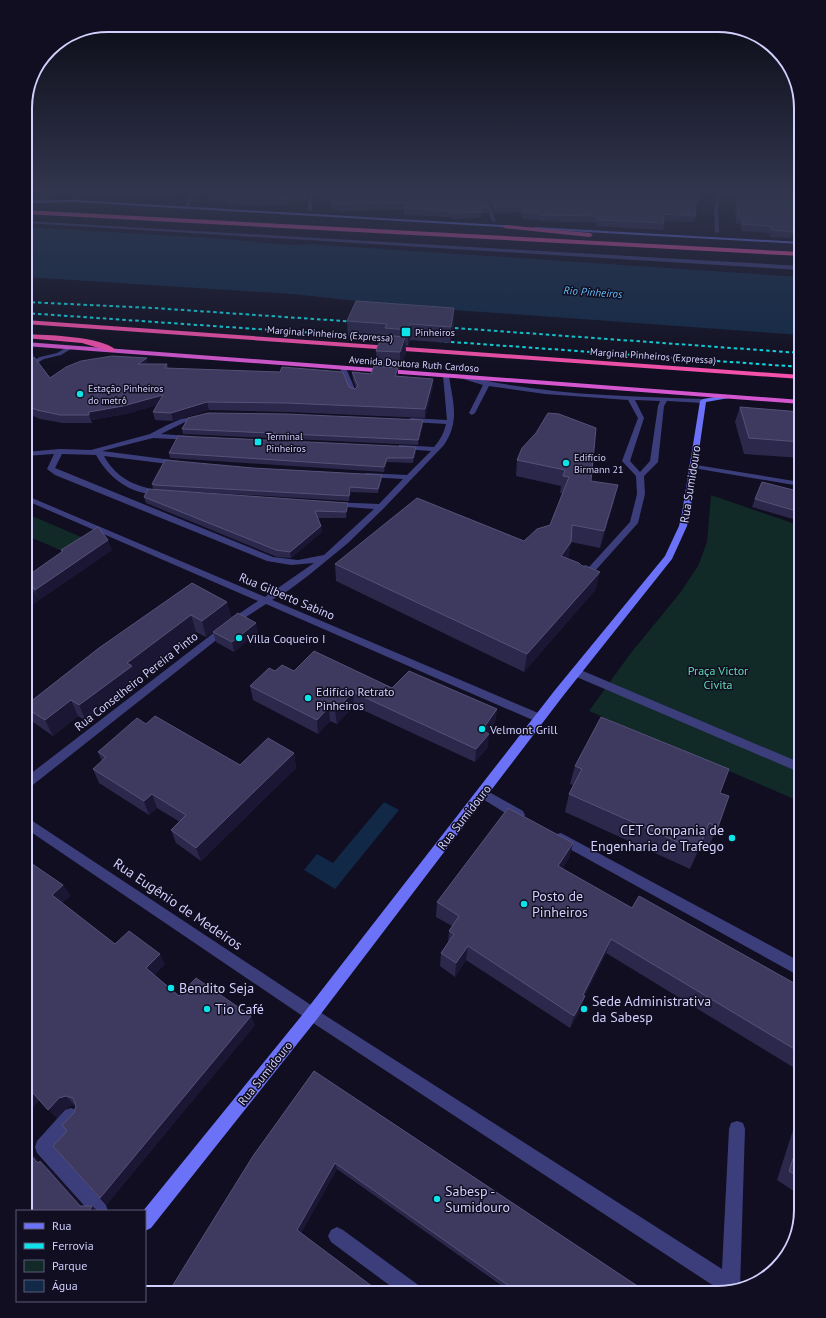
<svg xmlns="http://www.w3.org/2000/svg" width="826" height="1318" font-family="'PT Sans',sans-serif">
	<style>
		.green { fill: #112927 }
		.water { fill: #112946 }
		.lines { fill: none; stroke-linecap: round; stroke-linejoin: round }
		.service { fill: #3c3e7c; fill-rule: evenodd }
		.minor { fill: #3c3e7c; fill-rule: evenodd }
		.tertiary { fill: #3c3e7c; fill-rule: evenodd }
		.secondary { fill: #6c72f7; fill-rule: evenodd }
		.trunk { fill: #d457d0; fill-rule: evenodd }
		.motorway { fill: #f551ab; fill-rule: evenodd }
		.rail { stroke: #0de4ea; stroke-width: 2; stroke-dasharray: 3.5 3; stroke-linecap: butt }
		.wall { fill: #2c284c }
		.shaded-wall { fill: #1a1633 }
		.building { fill: #3e3a5f; stroke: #555178 }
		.poi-dot { fill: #0de4ea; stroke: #100e20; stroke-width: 1.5 }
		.labels { text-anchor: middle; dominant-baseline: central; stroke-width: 3; stroke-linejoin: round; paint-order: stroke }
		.far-poi-label { font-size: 10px; fill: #d1cffc; stroke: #100e20; text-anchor: start }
		.far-street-label { font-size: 10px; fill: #d1cffc; stroke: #100e20 }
		.far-water-label { font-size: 11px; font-style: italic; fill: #63bdf6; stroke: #100e20 }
		.street-label { font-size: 12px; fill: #d1cffc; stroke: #100e20 }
		.poi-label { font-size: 12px; fill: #d1cffc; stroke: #100e20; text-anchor: start }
		.park-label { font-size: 12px; fill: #60d8b1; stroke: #100e20 }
		.near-poi-label { font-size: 14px; fill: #d1cffc; stroke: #100e20; text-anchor: start }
		.near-street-label { font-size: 14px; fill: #d1cffc; stroke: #100e20 }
		.rim { fill: none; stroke: #d1cffc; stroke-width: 2 }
	</style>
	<rect width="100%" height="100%" fill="#100e20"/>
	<g class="green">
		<path d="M711 495 801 526V802L589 711 630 654 680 593 698 566 707 542Z"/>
		<path d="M25 513 93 542 72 555 25 535Z"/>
	</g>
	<g class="water">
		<path d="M25 227 211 238 293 245 309 244 801 277V335L414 307 292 294 25 277Z"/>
		<path d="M384 802 399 810 335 889 304 870 317 854 333 863Z"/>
	</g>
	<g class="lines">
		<g class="service">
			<path d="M25 221 801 266V270L25 223Z"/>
			<path d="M69 346 74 347 61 355 44 359 25 370V365L40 357 57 353Z"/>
			<path d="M25 351 34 355 25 363V357L27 356 25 355Z"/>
			<path d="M343 366 346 368 357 394 356 395 351 394 340 368Z"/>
			<path d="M446 374 449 376C453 403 460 421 444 445L384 508 348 543 309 575 289 590 265 604 260 601 262 599 314 563 291 565 267 561 55 475 47 469 54 454 25 456V452L60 449 91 450 150 434 167 425 181 419 203 415V417L185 422 161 434 190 436 194 438 193 440 153 438 102 451 180 461V465H177L104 456C118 481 137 486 163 492V496C157 497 150 495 144 493 122 488 107 474 96 455L62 454 55 468 273 557 298 560 324 555 374 509 334 506H331V502L379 504 403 479 368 477 364 475 365 473 407 475 431 451 402 449H399V445L434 447C440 440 444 433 446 424L411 422 408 420 411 418 447 420 443 376Z"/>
			<path d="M462 375C540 395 623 396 703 399L706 401 703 403 667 401 664 406 658 462 644 476 645 494 638 523 586 581 583 582 579 579 580 577 630 522 637 494 636 476 622 461 638 418 628 400 545 394 489 386 475 413 472 415 469 413 483 385 460 378V376ZM635 400 660 401 658 406 650 461 640 472 630 461 644 418Z"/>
			<path d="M690 464 794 481 798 483 794 485 693 468 689 466Z"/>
			<path d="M482 788 523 811 525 815 523 819 519 820 515 819 478 796 476 793 478 790Z"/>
			<path d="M561 833 801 962V977L557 842 555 838 557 834Z"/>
			<path d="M312 1007 722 1269 729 1129 731 1123 737 1121 743 1123 745 1129 740 1288 723 1292 307 1019 305 1014 307 1009Z"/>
			<path d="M337 1227 343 1230 421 1287 424 1293H400L331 1242 328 1236 331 1230Z"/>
		</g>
		<g class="minor">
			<path d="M80 190H84L75 202H73Z"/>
			<path d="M192 190H196L189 207 185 208Z"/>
			<path d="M309 190H349L313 191 312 210 310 211 308 210Z"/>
			<path d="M481 190H485L496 222 492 221Z"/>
			<path d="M719 190H723L718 208 719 232 717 233 715 232 714 208Z"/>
			<path d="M25 495 543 715 544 718 543 721H535L266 604 243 619 29 788 25 790V778L237 615 258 601 25 500Z"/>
			<path d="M576 668 801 763V773L572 675 571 672 572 669Z"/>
			<path d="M25 816 317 1009 319 1014 317 1019 312 1021 307 1019 25 828Z"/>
			<path d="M71 1108 77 1110 79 1116 77 1122 54 1147 106 1205 108 1211H89L37 1153 35 1147 37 1141 65 1110Z"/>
		</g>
		<path class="tertiary" d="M25 199 58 200 60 201 58 202 25 201Z"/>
		<g class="secondary">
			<path d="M74 200 517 226 519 227 517 228 74 202 25 203V201Z"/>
			<path d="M535 227 801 242V244L533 229Z"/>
			<path d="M727 395 730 397 729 398 706 402 690 513 687 526 672 559 563 696 317 1019 151 1228 145 1231V1211H143L307 1009 555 690 665 556 679 526 682 513 700 401 703 399Z"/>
		</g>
		<path class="trunk" d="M25 342 801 400V404L25 346Z"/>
		<g class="motorway">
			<path d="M25 210 801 252V256L25 214Z"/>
			<path d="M506 225 590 233 593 235 590 237 504 228 503 227Z"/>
			<path d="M25 320 801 375V379L25 324Z"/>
			<path d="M25 334C46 335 101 336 116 350L112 352 82 343 25 338Z"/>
		</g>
		<g class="rail">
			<path d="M25 302 154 308 358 322"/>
			<path d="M25 313 358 336"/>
			<path d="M442 327 801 353"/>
			<path d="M438 341 801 367"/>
		</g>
	</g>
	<g class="wall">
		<path d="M94 190H191L190 191 175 192 172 197H147V196H136L135 193 95 194Z"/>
		<path d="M197 190H308L307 200H289L288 205 258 206 227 204V201H210L209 195 211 191H197Z"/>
		<path d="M486 190H702L695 208 696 216 694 222 664 221V223L663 230 596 226V223L539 221V220L522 219 520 212 494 213Z"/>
		<path d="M737 190H801V235H792L791 238 770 237 769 233 742 231 740 224H736L735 195Z"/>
		<path d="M314 193 488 207V213H481L480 218 452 219 451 217 404 215V209L334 211 333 207H330V201L314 199Z"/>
		<path d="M347 321 454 323 450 343 410 340 408 346 405 345 406 352 400 369 398 368V376L433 387 425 418 288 412 209 410 173 421 155 420 153 412 157 405 126 414 91 420 92 423H63L40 419 29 414 25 411V362L50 378 148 364H167L168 368 349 387 355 389 356 388 353 380 352 372 371 374 377 366 376 351 381 339 348 336Z"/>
		<path d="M740 407 801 412V458L744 454 735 422Z"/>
		<path d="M423 424 418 445 183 434 182 429Z"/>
		<path d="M522 448 591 481 614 502 600 548 571 542 568 559 596 589 524 672 336 581 335 564 524 541 550 525 563 493H560L561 486 516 476 517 460Z"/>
		<path d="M416 452 413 463 387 462 384 472 170 458 169 453Z"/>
		<path d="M382 479 378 493 351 492 349 501 164 490 348 509 346 518H318L321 526 322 532 291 558 277 557 146 503 144 497 156 489H153L152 484Z"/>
		<path d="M755 499 796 511 793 519 752 507Z"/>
		<path d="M61 550H112L39 600 34 591 38 601 25 609V583L30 585 26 577 62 552Z"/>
		<path d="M227 602 231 618 206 637 196 632 136 677 138 682 86 721 78 716 53 736 33 722 25 708V706L99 648Z"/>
		<path d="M213 632H258L234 652 216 642Z"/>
		<path d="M275 671H294L392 688 497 709 495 722 488 733V747L475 762 354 706 337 724 330 721 318 734 253 700 250 686Z"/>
		<path d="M146 724 240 765 294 753 296 768 201 861 176 843 171 830 180 822 157 808 149 815 99 783 93 769 102 761 98 752Z"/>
		<path d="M575 766 720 793 718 827 709 845 702 842 690 869 565 812 569 794 573 785 570 784Z"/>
		<path d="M573 843 569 858 562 869 632 908 801 987V1072L606 953 585 995 581 1009 570 1028 466 960 455 977 440 966 441 953 448 943 449 931 452 926 436 917 437 902Z"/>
		<path d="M63 885 70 896 62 903 115 944 165 964 154 975 179 996 255 1025 107 1204 67 1131 74 1113 75 1105H74L68 1107 57 1118 40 1101Z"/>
		<path d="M314 1071 648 1293H512L337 1169 301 1233 168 1293Z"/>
		<path d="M801 1105V1196L777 1180Z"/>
	</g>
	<g class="shaded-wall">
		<path d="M172 190H175V192L172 197 171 191Z"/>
		<path d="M701 190H702L694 212 695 206Z"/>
		<path d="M288 194 289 200 288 205Z"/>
		<path d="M454 308V323L450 343 451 327Z"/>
		<path d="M410 324V340L408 346V330Z"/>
		<path d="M405 337 406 352 400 369V352Z"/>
		<path d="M147 358 148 366 138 364Z"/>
		<path d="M398 368V375L395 384V376Z"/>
		<path d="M433 379V387L425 418V409Z"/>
		<path d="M163 395 165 403 126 414 91 420 92 423 89 415V412Z"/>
		<path d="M207 402 209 410 173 421 171 413Z"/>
		<path d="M423 420V424L418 445V440Z"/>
		<path d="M416 447V452L413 463V458Z"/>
		<path d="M387 458V462L384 472V467Z"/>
		<path d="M382 475V479L378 493V489Z"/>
		<path d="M618 485 614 502 600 548 604 531Z"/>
		<path d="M350 487 351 492 349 501V496Z"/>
		<path d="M348 503V509L346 518V512Z"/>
		<path d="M321 526 322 532 291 558 290 552Z"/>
		<path d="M108 540 112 550 39 600 35 590Z"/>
		<path d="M571 542 568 559 561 556Z"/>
		<path d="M600 572 596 589 524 672 527 654Z"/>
		<path d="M31 586 38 601 25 609V590Z"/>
		<path d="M227 602 231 618 206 637 202 621Z"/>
		<path d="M191 615 196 632 136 677 138 682 86 721 79 705 127 663Z"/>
		<path d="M256 623 258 632 234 652 232 642Z"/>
		<path d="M353 692 354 706 337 724 335 711Z"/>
		<path d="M71 700 78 716 53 736 45 720Z"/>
		<path d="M329 707 330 721 318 734 317 720Z"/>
		<path d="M497 709 495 722 481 743 489 734 488 747 475 762 476 749 482 730Z"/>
		<path d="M294 753 296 768 201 861 196 848Z"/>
		<path d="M152 794 157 808 149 815 144 801Z"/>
		<path d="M573 843 569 858 555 881 558 866Z"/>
		<path d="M63 885 70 896 59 906 52 895Z"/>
		<path d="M611 939 606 953 579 1007 583 995Z"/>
		<path d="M468 946 466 960 455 977 456 963Z"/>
		<path d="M160 954 165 964 152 978 146 968Z"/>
		<path d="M585 996 581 1009 570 1028 574 1016Z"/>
		<path d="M251 1016 255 1025 107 1204 100 1198Z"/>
		<path d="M32 1092 40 1100 25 1116V1099Z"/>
		<path d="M66 1096 74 1105 68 1107 57 1118 48 1110 59 1098Z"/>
		<path d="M25 1146 47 1170 38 1163 25 1149Z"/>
		<path d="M40 1161 49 1168 87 1211 80 1206Z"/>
		<path d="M335 1163 337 1169 300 1235 297 1230Z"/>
		<path d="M92 1206 98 1211H89Z"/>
	</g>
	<g class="building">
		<path d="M135 190H172L171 191H146L147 190Z"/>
		<path d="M211 190H307L306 194H288V199H257L226 198 230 194 209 195Z"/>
		<path d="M314 190H482L488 207H479L481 212 452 213V211L404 208 408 203 333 204V201H330L329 195 314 193Z"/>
		<path d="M488 190H701L695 206 696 216 663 214 664 223 597 220V216L540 215 539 213 523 212 520 206 495 207Z"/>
		<path d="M737 190H801V229L792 228 793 232 772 230 770 226 743 224 742 218H738Z"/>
		<path d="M356 301 454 308 451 327 410 324 408 330 385 328 387 324 347 321Z"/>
		<path d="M382 335 405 337 400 352 376 351Z"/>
		<path d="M112 356 147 358 138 364H167L165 368 280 372 282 367 343 372 349 387 355 389 358 386 352 372 371 374 374 366 398 368 395 376 433 379 425 409 287 403 207 402 171 413 153 412 163 395 123 406 89 412V415H60L37 410 25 405V362L34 357 50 378 66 367 81 361Z"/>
		<path d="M740 407 801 412V442L749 438Z"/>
		<path d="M208 413 287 414 423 420 418 440 182 429 188 418Z"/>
		<path d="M548 413 559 414 596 428 591 481 618 485 604 531 572 525 571 542 561 556 579 563 582 566H586L600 572 527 654 335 564 417 498 524 541 537 529 550 525 569 477 563 476 565 470 517 460 522 448 536 433Z"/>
		<path d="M178 436 416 447 413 458H387L384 467 169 453Z"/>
		<path d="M165 460 253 468 382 475 378 489 350 487 349 496 155 485 152 484Z"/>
		<path d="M762 482 801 492V496L796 511 755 499Z"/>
		<path d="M148 489 348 503 346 512 315 511 321 526 290 552 276 550 144 497Z"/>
		<path d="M98 527 108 540 35 590 26 577 63 551 61 550Z"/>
		<path d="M25 583 31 586 25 590Z"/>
		<path d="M192 583 227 602 202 621 191 615 127 663 132 666 79 705 71 700 45 720 25 707V706L99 648Z"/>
		<path d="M238 613 256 623 232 642 213 632Z"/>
		<path d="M314 651 392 688 409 671 497 709 482 730 489 734 476 749 353 692 335 711 329 707 317 720 250 686 269 668 275 671 282 665 294 671Z"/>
		<path d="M155 716 240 765 268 738 294 753 196 848 171 830 186 815 152 794 144 801 93 769 106 757 98 752 137 718 146 724Z"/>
		<path d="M601 717 729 769 720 793 729 796 718 827 709 823 698 851 569 794 582 769 575 766Z"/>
		<path d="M508 808 573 843 558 866 632 908 639 896 801 987V1053L611 939 583 995 585 996 574 1016 468 946 456 963 441 953 454 934 449 931 459 916 437 902Z"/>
		<path d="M25 859 63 885 52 895 115 944 129 931 160 954 146 968 179 996 196 978 251 1016 100 1198 53 1146 67 1131 62 1125 74 1113 76 1106 73 1098 66 1096 59 1098 48 1110 32 1092 25 1099Z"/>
		<path d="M314 1071 648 1293H519L335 1163 297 1230 381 1293H168L253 1156Z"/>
		<path d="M801 1134V1179L789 1171Z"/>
		<path d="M25 1149 38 1163 40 1161 80 1206H92L89 1211H25Z"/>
	</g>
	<linearGradient id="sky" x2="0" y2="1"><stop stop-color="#090812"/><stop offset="0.51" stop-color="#31364e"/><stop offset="1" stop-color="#31364e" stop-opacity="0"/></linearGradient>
	<rect width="826" height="374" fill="url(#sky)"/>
	<g class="poi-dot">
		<rect x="401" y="327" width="10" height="10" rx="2"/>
		<circle cx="80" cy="394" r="4"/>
		<rect x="254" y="438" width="8" height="8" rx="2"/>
		<circle cx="566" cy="463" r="4"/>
		<circle cx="239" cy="638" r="4"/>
		<circle cx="308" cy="698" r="4"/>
		<circle cx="482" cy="729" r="4"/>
		<circle cx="732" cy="838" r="4"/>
		<circle cx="524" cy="904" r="4"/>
		<circle cx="171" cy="988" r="4"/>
		<circle cx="207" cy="1009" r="4"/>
		<circle cx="584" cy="1009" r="4"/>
		<circle cx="437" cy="1199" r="4"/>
	</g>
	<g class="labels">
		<g class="far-poi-label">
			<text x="415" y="332">Pinheiros</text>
			<text x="88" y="388">Estação Pinheiros<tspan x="88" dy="12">do metrô</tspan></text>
			<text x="266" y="436">Terminal<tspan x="266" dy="12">Pinheiros</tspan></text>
			<text x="574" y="457">Edifício<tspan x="574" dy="12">Birmann 21</tspan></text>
		</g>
		<g class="far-street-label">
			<text transform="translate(330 334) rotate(4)">Marginal Pinheiros (Expressa)</text>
			<text transform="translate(653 356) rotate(4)">Marginal Pinheiros (Expressa)</text>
			<text transform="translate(414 364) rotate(4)">Avenida Doutora Ruth Cardoso</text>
		</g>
		<g class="far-water-label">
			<text transform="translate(593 292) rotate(4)">Rio Pinheiros</text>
		</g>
		<g class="street-label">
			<text transform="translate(690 484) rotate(-81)">Rua Sumidouro</text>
			<text transform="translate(287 596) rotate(23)">Rua Gilberto Sabino</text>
			<text transform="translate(136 681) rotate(-38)">Rua Conselheiro Pereira Pinto</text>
			<text transform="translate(464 817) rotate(-52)">Rua Sumidouro</text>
			<text transform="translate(265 1073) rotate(-51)">Rua Sumidouro</text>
		</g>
		<g class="poi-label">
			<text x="247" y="638">Villa Coqueiro I</text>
			<text x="316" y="691">Edifício Retrato<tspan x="316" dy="14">Pinheiros</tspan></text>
			<text x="490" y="729">Velmont Grill</text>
		</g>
		<g class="park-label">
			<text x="718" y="670">Praça Victor<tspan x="718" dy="14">Civita</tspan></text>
		</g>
		<g class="near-poi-label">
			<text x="724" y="830" text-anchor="end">CET Compania de<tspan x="724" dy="16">Engenharia de Trafego</tspan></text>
			<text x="532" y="896">Posto de<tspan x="532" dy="16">Pinheiros</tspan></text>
			<text x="179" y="988">Bendito Seja</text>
			<text x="592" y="1001">Sede Administrativa<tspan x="592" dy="16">da Sabesp</tspan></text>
			<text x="215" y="1009">Tio Café</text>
			<text x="445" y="1191">Sabesp -<tspan x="445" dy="16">Sumidouro</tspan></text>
		</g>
		<g class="near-street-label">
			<text transform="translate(178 904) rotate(34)">Rua Eugênio de Medeiros</text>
		</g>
	</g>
	<path d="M0 0H826V1318H0ZM108 32H718A76 76 0 0 1 794 108V1210A76 76 0 0 1 718 1286H108A76 76 0 0 1 32 1210V108A76 76 0 0 1 108 32Z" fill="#100e20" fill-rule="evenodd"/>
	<path class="rim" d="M108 32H718A76 76 0 0 1 794 108V1210A76 76 0 0 1 718 1286H108A76 76 0 0 1 32 1210V108A76 76 0 0 1 108 32Z"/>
	<rect x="16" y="1210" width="130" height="92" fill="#100e20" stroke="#5d5b78"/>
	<rect x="24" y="1223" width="20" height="6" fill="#6c72f7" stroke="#5d5b78"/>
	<text x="52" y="1230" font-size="12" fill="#d1cffc">Rua</text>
	<rect x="24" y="1243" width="20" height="6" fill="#0de4ea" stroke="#5d5b78"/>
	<text x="52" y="1250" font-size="12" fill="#d1cffc">Ferrovia</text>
	<rect x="24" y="1260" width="20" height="12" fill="#112927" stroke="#5d5b78"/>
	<text x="52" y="1270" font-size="12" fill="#d1cffc">Parque</text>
	<rect x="24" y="1280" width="20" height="12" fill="#112946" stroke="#5d5b78"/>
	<text x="52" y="1290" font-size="12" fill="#d1cffc">Água</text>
</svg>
